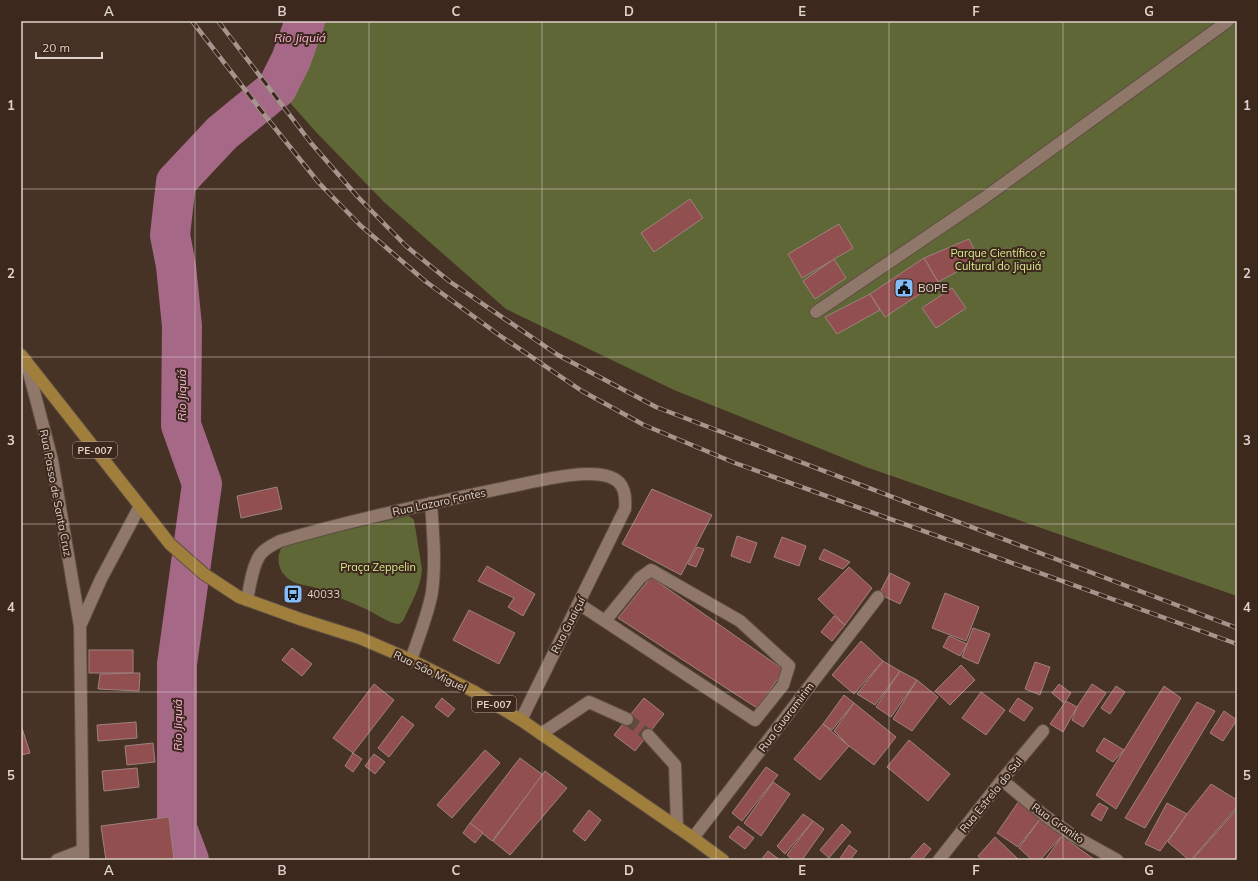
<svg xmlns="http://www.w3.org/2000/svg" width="1258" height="881" font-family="Mulish,sans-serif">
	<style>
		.green { fill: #5f6736 }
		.water { fill: #a56887 }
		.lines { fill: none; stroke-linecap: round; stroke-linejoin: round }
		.river { stroke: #a56887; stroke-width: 40 }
		.building { fill: #914f50; stroke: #9f8180 }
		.minor-tunnel { stroke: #5e4a3f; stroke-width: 12; stroke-dasharray: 12 6; stroke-linecap: butt }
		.minor-casing { stroke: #5f4e43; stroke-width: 14 }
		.major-casing { stroke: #5f4e43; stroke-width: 14 }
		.minor { stroke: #8f7769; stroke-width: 12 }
		.major { stroke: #a07e3b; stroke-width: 12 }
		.rail-casing { stroke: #a5958c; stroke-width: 4.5 }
		.rail { stroke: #3c281c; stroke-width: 3; stroke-dasharray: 9; stroke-linecap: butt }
		.grid { fill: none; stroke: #dfd2ca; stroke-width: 1; stroke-opacity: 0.55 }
		.labels { text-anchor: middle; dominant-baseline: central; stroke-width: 4; stroke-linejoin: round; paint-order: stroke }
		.shield { fill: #3c281c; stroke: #ae9f96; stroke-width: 1 }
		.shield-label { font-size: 10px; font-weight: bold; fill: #dfd2ca }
		.park-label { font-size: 11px; fill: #daea8d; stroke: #3c281c }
		.poi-label { font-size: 11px; fill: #dfd2ca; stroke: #3c281c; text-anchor: start }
		.street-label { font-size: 11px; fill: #dfd2ca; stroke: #3c281c }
		.water-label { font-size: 12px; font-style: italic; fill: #fbb3d8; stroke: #3c281c }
		.neatline { fill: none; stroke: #dfd2ca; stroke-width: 1.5 }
		.grid-label { font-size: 13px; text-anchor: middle; font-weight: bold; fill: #dfd2ca }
	</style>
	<rect width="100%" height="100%" fill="#473226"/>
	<g class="green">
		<path d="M324 21H1237V596L866 467 674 390 506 309 384 202 316 132 284 96Z"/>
		<path d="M408 516 412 518 414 520 422 569C421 588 410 605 403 621L399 624C390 624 376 614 368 610 351 602 333 595 316 588 308 585 297 585 290 580 277 571 275 555 284 544Z"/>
	</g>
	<path class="water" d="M291 21H324L284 96 271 82Z"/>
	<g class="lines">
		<path class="river" d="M189 860 177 828V664L202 484 181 425 182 326 176 266 170 235 176 182 222 133 277 88 291 60 305 21"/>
	</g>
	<g class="building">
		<path d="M690 199 703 218 654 252 641 233Z"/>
		<path d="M839 224 853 248 802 278 788 254Z"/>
		<path d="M969 239 979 260 938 282 924 258Z"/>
		<path d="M924 258 938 282 885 317 870 294Z"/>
		<path d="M834 259 846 278 815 299 803 281Z"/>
		<path d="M952 288 966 308 936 328 922 308Z"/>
		<path d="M870 294 880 310 837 334 825 317Z"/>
		<path d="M277 487 282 509 241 518 237 496Z"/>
		<path d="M652 489 712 515 681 575 622 544Z"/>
		<path d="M737 536 757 543 750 563 731 556Z"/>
		<path d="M782 537 806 546 799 566 774 557Z"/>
		<path d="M697 547 704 549 696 567 688 564Z"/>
		<path d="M824 549 850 562 843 569 819 559Z"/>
		<path d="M487 566 535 594 523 616 508 607 514 598 478 581Z"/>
		<path d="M849 567 872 588 845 625 818 599Z"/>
		<path d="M890 573 910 583 900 604 879 594Z"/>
		<path d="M651 577 784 670 757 708 618 618Z"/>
		<path d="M945 593 979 607 966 641 932 628Z"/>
		<path d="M469 610 515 633 499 664 453 640Z"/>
		<path d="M834 616 845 625 832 641 821 632Z"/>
		<path d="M973 628 990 634 978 664 962 657Z"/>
		<path d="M949 636 967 644 960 656 943 647Z"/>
		<path d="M861 641 883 661 854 694 832 675Z"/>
		<path d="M292 648 312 664 302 676 282 660Z"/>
		<rect x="89" y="650" width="44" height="23"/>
		<path d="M883 661 900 671 875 705 857 694Z"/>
		<path d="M1035 662 1050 667 1040 695 1025 689Z"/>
		<path d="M961 665 975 680 950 705 935 691Z"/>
		<path d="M900 671 917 680 891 717 876 707Z"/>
		<path d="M133 673H140L139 691 98 689 100 674Z"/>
		<path d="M917 680 938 697 912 731 893 719Z"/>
		<path d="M374 684 394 700 353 753 333 738Z"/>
		<path d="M1059 684 1071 693 1064 703 1052 693Z"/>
		<path d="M1092 684 1106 693 1083 727 1072 720 1077 707Z"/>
		<path d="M1116 686 1125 692 1110 714 1101 708Z"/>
		<path d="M1164 686 1181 698 1116 809 1096 795Z"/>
		<path d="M981 692 1005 710 986 735 962 718Z"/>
		<path d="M844 695 854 703 832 730 823 724Z"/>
		<path d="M442 698 455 709 448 717 435 707Z"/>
		<path d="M644 698 664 714 635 751 614 735Z"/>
		<path d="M1018 698 1033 708 1024 721 1009 711Z"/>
		<path d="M1066 701 1077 707 1063 732 1050 724Z"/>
		<path d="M1197 702 1215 711 1145 828 1125 818Z"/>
		<path d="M854 703 896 737 874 765 849 746 834 731Z"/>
		<path d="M1224 711 1237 720 1223 741 1210 733Z"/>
		<path d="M402 716 414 725 389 757 378 748Z"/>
		<path d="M136 722 137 738 98 741 97 725Z"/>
		<path d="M823 724 849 746 820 780 794 759Z"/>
		<path d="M21 725 30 753 21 755Z"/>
		<path d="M1104 738 1124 750 1113 762 1096 751Z"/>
		<path d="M909 740 950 774 928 801 887 767Z"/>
		<path d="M153 743 155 762 127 765 125 746Z"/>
		<path d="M485 750 500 763 452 818 437 805Z"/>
		<path d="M353 753 362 759 353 772 345 766Z"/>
		<path d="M374 754 385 762 375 774 365 766Z"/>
		<path d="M520 758 543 775 492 841 470 823Z"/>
		<path d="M766 767 778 775 742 821 732 813Z"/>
		<path d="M137 768 139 787 104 791 102 771Z"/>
		<path d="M545 771 567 788 510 855 493 841Z"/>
		<path d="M773 782 790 794 761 836 744 823Z"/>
		<path d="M1211 784 1237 800V807L1191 860H1189L1168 842 1187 814Z"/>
		<path d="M1019 801 1041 818 1018 847 997 833Z"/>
		<path d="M1099 803 1108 808 1101 821 1091 815Z"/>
		<path d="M1167 803 1187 814 1160 851 1145 844Z"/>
		<path d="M1237 809V857L1234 860H1192Z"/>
		<path d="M589 810 601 820 585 841 573 831Z"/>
		<path d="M803 814 813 821 785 854 777 846Z"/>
		<path d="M169 817 174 860H106L101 826Z"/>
		<path d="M1041 818 1062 836 1040 860H1032L1019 848Z"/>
		<path d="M813 821 824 829 802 860H793L787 855Z"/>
		<path d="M470 823 483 833 475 843 463 833Z"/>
		<path d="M842 824 851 832 829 858 820 850Z"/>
		<path d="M738 826 754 838 745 849 729 837Z"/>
		<path d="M1062 836 1095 860H1045Z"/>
		<path d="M995 837 1019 860H983L978 856Z"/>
		<path d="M924 843 931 849 922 860H909Z"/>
		<path d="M849 845 857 851 850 860H839Z"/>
		<path d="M768 851 780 860H761Z"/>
	</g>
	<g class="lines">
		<path class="minor-tunnel" d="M627 719 648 735"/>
		<g class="minor-casing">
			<g id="minor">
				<path d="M816 312 984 198 1228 21"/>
				<path d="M26 361 52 460 80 626 83 860"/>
				<path d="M247 600C250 586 252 567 260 555 265 548 274 544 280 541 355 519 432 503 508 487 534 482 586 468 610 477 625 482 626 496 625 509L521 720"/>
				<path d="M579 604 755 720 783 685 789 666 740 621 651 570 640 578 605 621"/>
				<path d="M80 626 101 579 140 506"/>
				<path d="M411 660C418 638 428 615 432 592 436 562 433 533 431 503"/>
				<path d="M541 734 589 702 627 719"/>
				<path d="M648 735 675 765 677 827"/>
				<path d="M1002 780 1045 816 1072 835 1117 860"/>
				<path d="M693 838 878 597"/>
				<path d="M57 860 83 850"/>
				<path d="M939 860 1002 780 1043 731"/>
			</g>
		</g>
		<g class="major-casing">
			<path id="major" d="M21 355 170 544 204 574 239 597 300 619 360 638 411 660 473 691 521 720 693 838 723 860"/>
		</g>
		<use href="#minor" class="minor"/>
		<use href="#major" class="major"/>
		<g class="rail-casing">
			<g id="rail">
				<path d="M192 21 270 122 319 183 360 225 425 281 499 335 582 391 644 425 735 463 1237 644"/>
				<path d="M218 21 311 143 357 196 406 246 449 281 558 355 656 407 1237 628"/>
			</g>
		</g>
		<use href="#rail" class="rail"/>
	</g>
	<path class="grid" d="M195 21V860M369 21V860M542 21V860M716 21V860M889 21V860M1063 21V860M21 189H1237M21 357H1237M21 524H1237M21 692H1237"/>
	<defs>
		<g id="civic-square" transform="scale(1)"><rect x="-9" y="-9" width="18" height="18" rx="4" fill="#82bcfa" stroke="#3c281c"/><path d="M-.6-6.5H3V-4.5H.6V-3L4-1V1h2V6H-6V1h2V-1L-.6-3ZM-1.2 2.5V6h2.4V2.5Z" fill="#111"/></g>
		<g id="bus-square" transform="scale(1)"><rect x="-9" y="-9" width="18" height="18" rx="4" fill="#82bcfa" stroke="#3c281c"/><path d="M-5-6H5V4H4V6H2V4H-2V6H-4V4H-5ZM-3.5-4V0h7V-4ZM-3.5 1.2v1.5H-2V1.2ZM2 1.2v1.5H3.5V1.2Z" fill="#111"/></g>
	</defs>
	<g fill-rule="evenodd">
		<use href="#civic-square" x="904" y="288"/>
		<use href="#bus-square" x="293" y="594"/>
	</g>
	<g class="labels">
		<g class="shield">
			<rect x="73" y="442" width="44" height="16" rx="3"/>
			<rect x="472" y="696" width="44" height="16" rx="3"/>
		</g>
		<g class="shield-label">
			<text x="95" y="450">PE-007</text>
			<text x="494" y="704">PE-007</text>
		</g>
		<g class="park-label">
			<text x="998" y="253">Parque Científico e<tspan x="998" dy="13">Cultural do Jiquiá</tspan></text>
			<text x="378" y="567">Praça Zeppelin</text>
		</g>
		<g class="poi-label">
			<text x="918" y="288">BOPE</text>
			<text x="307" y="594">40033</text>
		</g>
		<g class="street-label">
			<text transform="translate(56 493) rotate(79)">Rua Passo de Santa Cruz</text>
			<text transform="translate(439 502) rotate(-12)">Rua Lazaro Fontes</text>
			<text transform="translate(568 625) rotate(-63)">Rua Guaiçuí</text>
			<text transform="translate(430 671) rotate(26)">Rua São Miguel</text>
			<text transform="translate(786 717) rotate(-53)">Rua Guaramirim</text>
			<text transform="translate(991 795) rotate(-51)">Rua Estrela do Sul</text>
			<text transform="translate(1058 823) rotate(35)">Rua Granito</text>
		</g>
		<g class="water-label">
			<text x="300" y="37">Rio Jiquiá</text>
			<text transform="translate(181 395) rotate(-90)">Rio Jiquiá</text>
			<text transform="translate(177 725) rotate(-90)">Rio Jiquiá</text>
		</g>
	</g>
	<rect width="1258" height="881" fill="none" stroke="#3c281c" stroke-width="44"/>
	<path d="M36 52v6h66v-6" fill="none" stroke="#dfd2ca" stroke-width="2"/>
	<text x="42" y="52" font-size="12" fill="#dfd2ca" stroke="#3c281c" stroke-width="3" paint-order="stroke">20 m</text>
	<rect x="22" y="22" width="1214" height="837" class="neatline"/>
	<g class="grid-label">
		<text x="109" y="16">A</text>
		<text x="282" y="16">B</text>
		<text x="456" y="16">C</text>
		<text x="629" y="16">D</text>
		<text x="802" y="16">E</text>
		<text x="976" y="16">F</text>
		<text x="1149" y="16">G</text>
		<text x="11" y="110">1</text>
		<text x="1247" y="110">1</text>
		<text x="11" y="278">2</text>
		<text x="1247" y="278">2</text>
		<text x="11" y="445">3</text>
		<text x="1247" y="445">3</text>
		<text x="11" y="612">4</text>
		<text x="1247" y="612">4</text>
		<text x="11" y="780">5</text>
		<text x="1247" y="780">5</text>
		<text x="109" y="875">A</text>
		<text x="282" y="875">B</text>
		<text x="456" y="875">C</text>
		<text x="629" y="875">D</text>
		<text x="802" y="875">E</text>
		<text x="976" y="875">F</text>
		<text x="1149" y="875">G</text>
	</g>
</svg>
